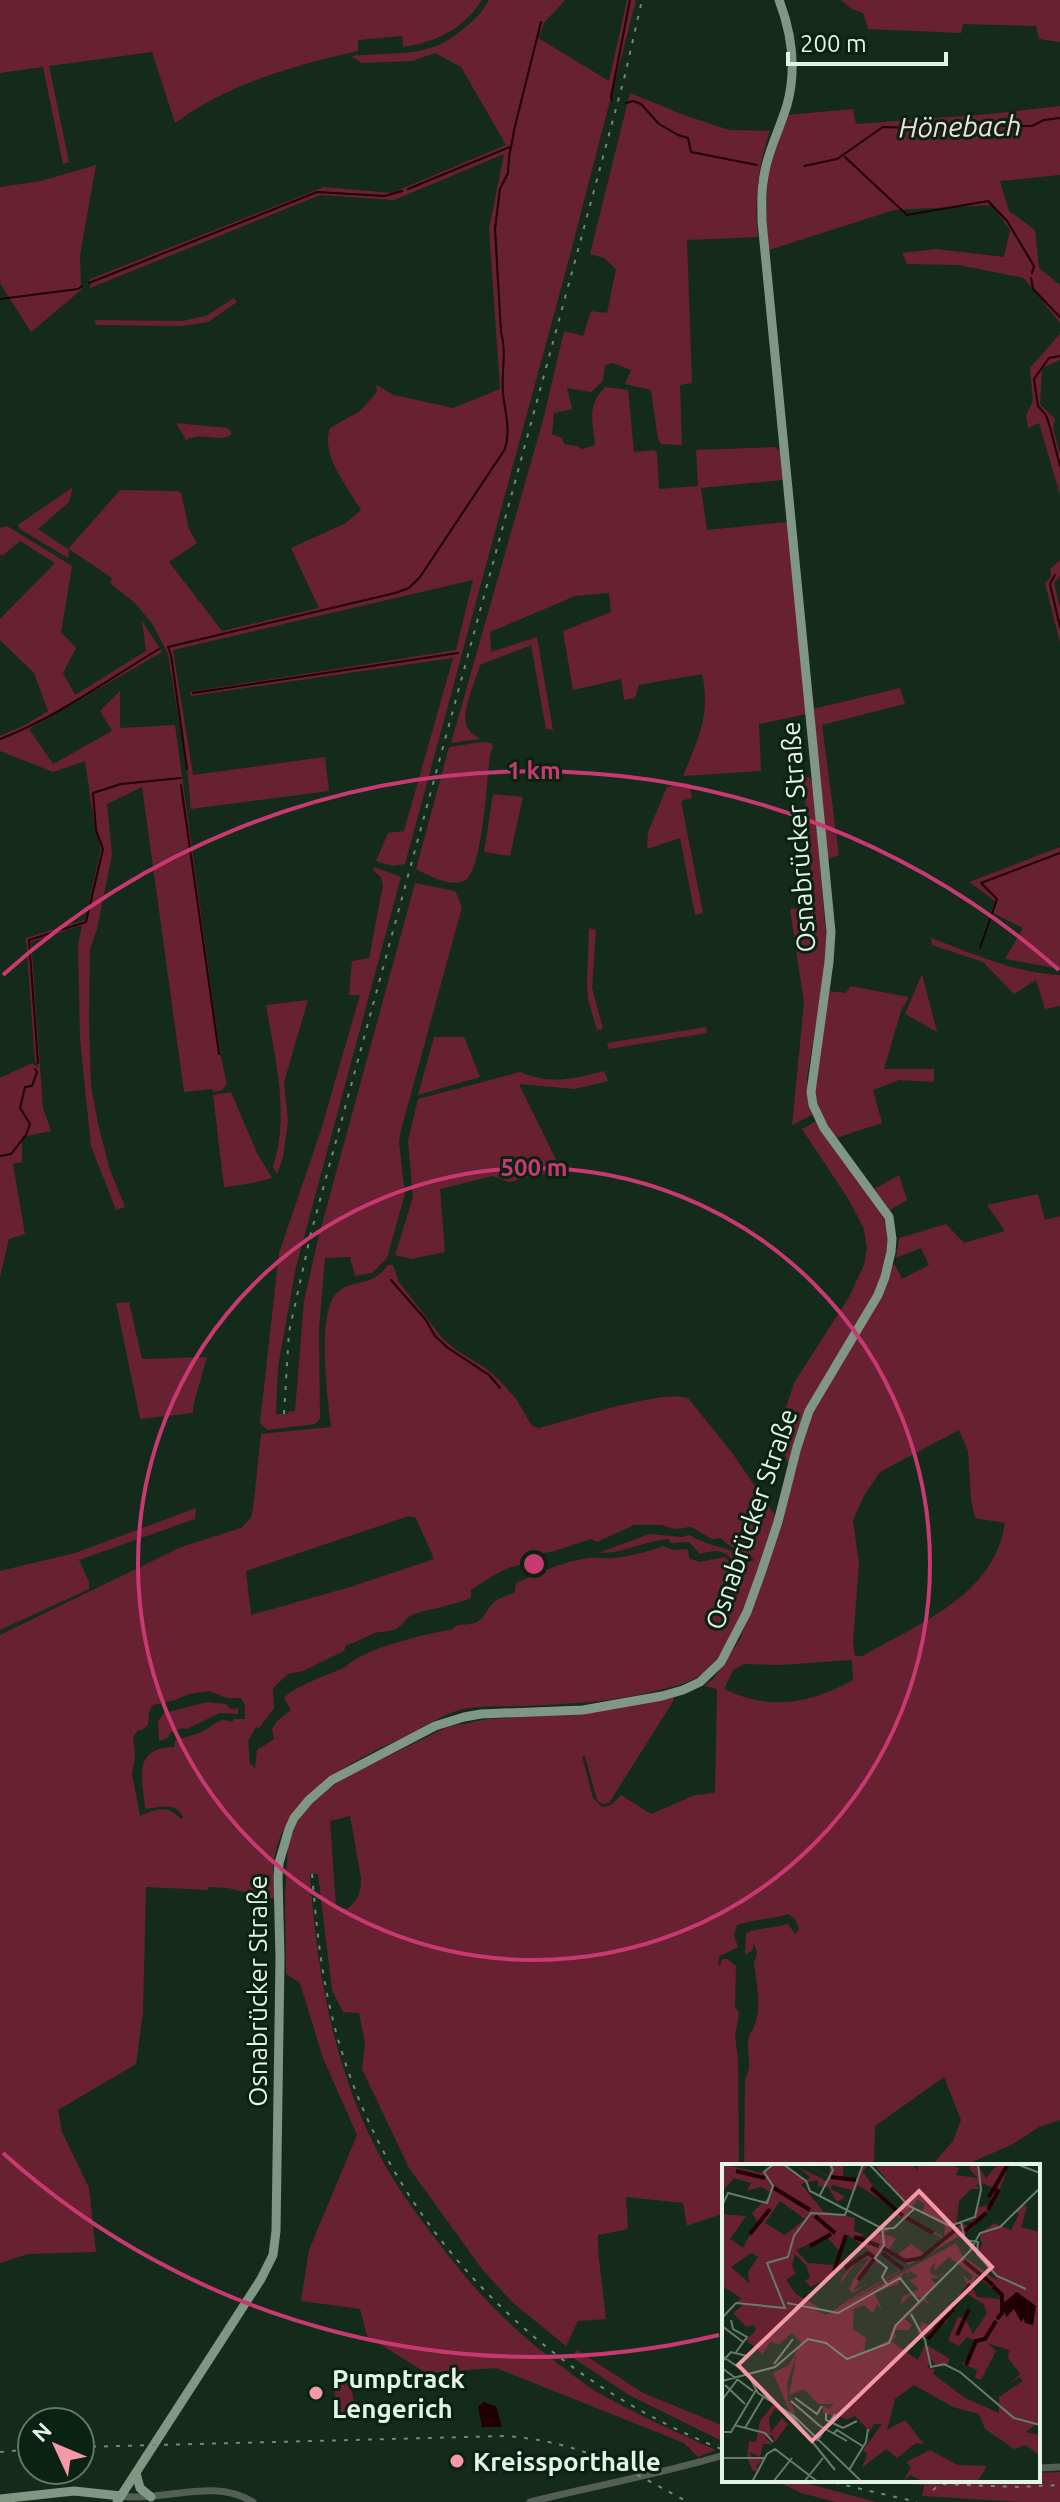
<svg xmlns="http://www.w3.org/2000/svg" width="1060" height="2502" font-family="Ubuntu,sans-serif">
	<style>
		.green { fill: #672130; fill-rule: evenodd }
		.water { fill: #210005 }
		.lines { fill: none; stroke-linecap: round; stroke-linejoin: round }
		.stream { stroke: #210005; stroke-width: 2 }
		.minor { stroke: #535e56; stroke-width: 7 }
		.major { stroke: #809785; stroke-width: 9 }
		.rail { stroke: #738779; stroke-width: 2; stroke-dasharray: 4 8; stroke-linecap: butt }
		.ring { fill: none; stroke: #c73970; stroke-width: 4 }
		.poi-dot { fill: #f49aa7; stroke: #0a2211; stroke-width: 3 }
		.labels { text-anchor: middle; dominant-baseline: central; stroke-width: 6; stroke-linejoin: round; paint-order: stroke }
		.street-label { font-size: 26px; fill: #e4f3e7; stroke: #0a2211 }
		.poi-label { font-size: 26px; font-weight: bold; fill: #e4f3e7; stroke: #0a2211; text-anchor: start }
		.water-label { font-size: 28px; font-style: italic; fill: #f6dcdf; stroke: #0a2211 }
		.inset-river { fill: none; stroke: #210005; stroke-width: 4 }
		.inset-road { fill: none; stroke: #677b6d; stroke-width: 2 }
		.view { fill: #f49aa7; fill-opacity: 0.15; stroke: #f49aa7; stroke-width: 4 }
		.inset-edge { fill: none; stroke: #e4f3e7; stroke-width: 4 }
		.centre { fill: #c73970; stroke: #0a2211; stroke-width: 4 }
		.ring-label { font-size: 24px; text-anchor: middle; font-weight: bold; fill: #c73970; stroke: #0a2211; stroke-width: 6; stroke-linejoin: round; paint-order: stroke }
	</style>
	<rect width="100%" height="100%" fill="#142b1b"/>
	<g class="green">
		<path d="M0 0H482C463 29 437 42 403 47L402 36 358 40V51C295 65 227 84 175 123L152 52 49 66 69 162 63 164 43 67 0 73Z"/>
		<path d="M489 0H565L544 23 538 38 609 81 627 0H636L570 255 405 864 393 866 376 861 388 833 404 831 453 658 191 696 190 692 456 650 473 580 173 650 193 775 325 757 329 791 191 809 188 776 168 654 153 625 135 603 110 583 112 578 69 549 68 558 20 529 18 525 73 487 69 502 38 529 68 549 120 490 178 491 181 493 189 529 197 543 169 562 222 631 319 608 291 548 346 523 361 510C348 487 320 455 330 428L360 411 377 392 376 385 394 395 453 408 500 389 489 229 504 154 394 200 320 195 90 288V279L324 187 392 193 506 145 461 67 435 53 412 61 362 63 351 56C386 52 425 58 454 36 468 25 480 17 489 0Z"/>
		<path d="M841 0H1060V42L1039 39 1036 26 963 24 961 33 868 29 863 13 850 8Z"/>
		<path d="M630 93 684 115 729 130 770 131C758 167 754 199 758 237L687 240 692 383 680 385 682 445 661 444 658 439 651 390 625 384 631 370 613 363 605 365 603 381 591 392 567 388 572 409 554 413 552 434 562 438 564 444 577 446 582 449 595 445C593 420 586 407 605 387L628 390 634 452 654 450 657 453 659 489 698 486 696 450 775 447 780 451 783 480 701 488 707 530 787 522 807 714 759 724 761 771 683 776C698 739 711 715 702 674L639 685 635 698 624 700 621 679 573 690 563 631 611 612 609 593 575 596 490 632 491 652 537 637 553 730 546 729 531 645 480 665C476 679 462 711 466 724 468 731 474 735 480 739L451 743 543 420 564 331 583 336 591 311 607 313 616 269 604 258 590 254Z"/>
		<path d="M1060 106V175L1000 181 1009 211 1035 230 1039 268 1060 285V323L1024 278 959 265 907 264 902 253 936 249 1004 257 1010 230 992 205 894 210 769 250 766 215 768 174 787 115 853 109 856 124 990 114Z"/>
		<path d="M96 165 80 255 81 290 31 332 0 283V187L41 181Z"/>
		<path d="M234 298 237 302 208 322 182 326 96 325 95 320 182 321 206 316Z"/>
		<path d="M1060 334V360L1042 368 1040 404 1055 419 1053 428 1060 455V495L1039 423 1028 428 1026 415 1033 401 1030 368Z"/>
		<path d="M176 423 227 428 231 431V435C217 443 205 431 186 440Z"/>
		<path d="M7 526 72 566 61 632 76 648 63 673 75 695 146 651 142 621 162 652 29 729 53 764 112 731 100 711 120 691V728L175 725 220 1053 227 1084 222 1090 213 1092 212 1089 184 1092 142 787 107 804 112 855 97 929 90 949 89 1021 91 1086 98 1124 110 1170 125 1207 116 1210 91 1146 80 1039 78 945 82 925 31 942 43 1108 51 1131 22 1137V1162L13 1164 25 1234 9 1239 0 1277V1078L32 1063 39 1068 35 1060 26 938 85 920 101 849 95 829 85 761 53 772 0 751V736L27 724 48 711 34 673 0 640V619L55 563 20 541 2 556 0 554V528Z"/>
		<path d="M1060 560V576L1054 583 1060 608V643L1045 583 1051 577 1050 569Z"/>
		<path d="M900 688 905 704 822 725 839 855 828 859 813 709Z"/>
		<path d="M482 742 491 743 493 746 490 755C487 776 483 873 464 881 449 887 430 876 416 869L449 747Z"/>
		<path d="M803 776 809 777 813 783 826 935 825 967 807 1078 808 1106 812 1115 792 1125 804 1003 790 909 814 906Z"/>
		<path d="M689 783 692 798 681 801 703 913 695 915 680 838 647 849 648 832 667 787Z"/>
		<path d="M493 794 523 797 510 856 484 852Z"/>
		<path d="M1060 847V969L1005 959 1023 928 991 912 995 901 969 882Z"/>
		<path d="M374 867 401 877 296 1267 278 1367 276 1414H287L288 1412 295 1411 304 1301 319 1235 415 883 455 891 462 907 400 1134 399 1143 405 1194 387 1258 372 1273 355 1276 350 1257 325 1258 319 1330 320 1419 315 1424 267 1430 260 1423 279 1253 321 1130 360 995H349L352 961 369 958 383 885 381 877 373 870Z"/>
		<path d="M589 928 596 930 592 988 603 1029 597 1030 588 999 587 983Z"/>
		<path d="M931 938C972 953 1015 973 1060 975V1006L1045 1009 1036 980 1014 994 983 962 932 945Z"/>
		<path d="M922 974 937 1032 905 1014Z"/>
		<path d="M850 986 909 997 901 1011 884 1069H934V1082L899 1080 873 1090 882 1123 836 1138C828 1125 818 1114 815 1099 810 1071 823 1020 828 991L846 993Z"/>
		<path d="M308 1000 284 1082 288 1121 283 1157 277 1174 273 1167C290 1113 275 1059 266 1005Z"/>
		<path d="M706 1027 707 1033 609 1049 607 1043Z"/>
		<path d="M434 1037H464L480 1077 418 1095Z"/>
		<path d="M604 1071 608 1081 575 1089 519 1084 561 1170 509 1182 493 1176 440 1189 445 1252 411 1259 395 1255 413 1197 408 1141 418 1099 520 1072C550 1085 573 1079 604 1071Z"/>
		<path d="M231 1092 257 1153 272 1178 248 1184 224 1187 213 1095Z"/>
		<path d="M816 1121 878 1206C889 1227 888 1242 885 1265H895L902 1279 929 1265 921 1248 896 1258 899 1238 946 1224 964 1243 1005 1231 987 1205 1038 1194 1045 1220 1060 1216V2120L1039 2127 1013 2144 963 2166H931L953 2141 961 2120 944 2077 875 2126 874 2161 867 2166H794L793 2162 770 2166H744L745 2079C754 2064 745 2051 749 2036 750 2032 754 2029 755 2024 762 2005 756 1981 754 1961 758 1955 758 1950 753 1944V1950L745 1955 746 1933C757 1928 775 1928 788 1924L795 1934 799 1929 795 1919 788 1914C770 1920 754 1919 737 1925L734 1935 738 1947 720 1956 718 1963 720 1966 722 1959H727L736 1966 735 2007 739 2013 735 2036 738 2059 739 2166H724V2213L687 2226 683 2203 626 2197 628 2229 598 2235V2251L606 2319 578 2321 566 2346 512 2302 482 2269 409 2168 362 2069 365 2043 359 2013 343 2012 332 1990 318 1874H310C317 1981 338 2093 397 2185 412 2209 430 2231 447 2254 482 2299 521 2338 568 2371 577 2378 587 2386 597 2392 636 2414 677 2433 716 2450L698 2457 684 2443 496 2368 426 2373 367 2336 360 2309 301 2301 309 2250 357 2135 323 2058 300 1983 286 1974 285 1894 288 1846 297 1822 313 1802 329 1789 342 1779 447 1727 488 1719 587 1713 673 1697 674 1700 609 1803 602 1804 597 1800 585 1756H582L593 1798 602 1807 611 1805 621 1795 651 1814 695 1795 715 1793 717 1689 704 1686 714 1678 740 1639 783 1522 792 1478 778 1431 794 1383 849 1297 864 1265 867 1248 864 1229 849 1200 802 1129ZM959 1430 968 1451 971 1499 975 1518 1005 1523C995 1595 918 1624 863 1656H855L853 1641 859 1564 853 1520 865 1494 880 1472ZM852 1660 853 1680C809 1704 770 1711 724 1689L733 1670 744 1664 780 1665ZM350 1816 361 1878C361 1893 359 1899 347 1909L336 1907 330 1821Z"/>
		<path d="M899 1175 907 1200 890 1210 874 1189Z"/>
		<path d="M388 1265H393L399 1282 443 1339 456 1350 484 1367 499 1380 516 1399 532 1426 539 1428C570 1420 661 1389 688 1398L733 1454 776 1517C760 1561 739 1646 702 1674 689 1684 672 1687 656 1691 613 1702 568 1704 524 1706 504 1707 482 1705 463 1709 443 1714 426 1726 408 1735 337 1768 260 1807 275 1899L228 1888 209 1887 208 1890 146 1887 143 2012 136 2064 58 2110 62 2132 89 2188 96 2252 28 2254 0 2263V1635L181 1547 241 1528 251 1518 253 1509 261 1434 331 1427C328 1401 315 1308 339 1291 356 1278 371 1288 388 1265ZM409 1516 416 1518 434 1559 350 1587 251 1615 246 1571ZM634 1525H661L675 1529 691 1527 712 1539 721 1538C729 1548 744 1551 754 1560L739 1566 731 1564 725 1557 699 1562 689 1558 688 1549 673 1550 663 1546C648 1552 630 1556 614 1558 605 1559 597 1557 588 1558 562 1562 540 1572 516 1583L515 1592C509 1595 502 1597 497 1600 487 1606 486 1619 475 1623 465 1626 459 1622 451 1630 431 1632 360 1650 347 1666 331 1674 294 1686 284 1698L291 1710 277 1721 272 1729 274 1739 257 1750 255 1768 250 1764 248 1741 256 1727 259 1728 274 1708 273 1688 288 1674 303 1671 344 1651 346 1645C358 1642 364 1637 375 1633 381 1631 387 1632 393 1630 402 1628 404 1618 412 1615 432 1608 451 1606 471 1598V1590C482 1583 497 1572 509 1568 513 1566 518 1566 522 1564 531 1559 539 1553 551 1552L591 1539 597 1542ZM209 1691 227 1698H241L245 1706V1719H234L232 1722C219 1716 213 1727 201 1732 193 1736 183 1737 175 1741L174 1747C131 1748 143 1780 145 1809 160 1808 175 1801 183 1817L181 1819C167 1804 157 1809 140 1816L132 1774 135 1756 133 1737 138 1730H142L148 1725 149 1712 153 1705 175 1700 189 1694Z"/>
		<path d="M129 1302 142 1359 207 1357 193 1406V1413L140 1419 116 1303Z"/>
		<path d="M196 1508 195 1519 79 1560 89 1582V1589L0 1630V1571L75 1553Z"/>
		<path d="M650 1534 681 1537 689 1535C708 1546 728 1548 748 1557L731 1559C724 1548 710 1551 700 1554L689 1542 671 1543 668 1539C645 1541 622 1554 598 1553Z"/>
		<path d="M207 1702 226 1704 230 1709 238 1708V1714L220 1713 187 1729 182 1728 171 1732 168 1738 159 1741 158 1721 164 1713Z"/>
		<path d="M577 2350 643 2393 724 2426V2442L629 2395 572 2357Z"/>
		<path d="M350 2382 356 2413 339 2417 333 2385Z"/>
		<path d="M1060 2472V2502H1021L922 2496 924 2485 856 2480H1038V2473Z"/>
		<path d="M774 2480H794L876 2502H836L801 2493Z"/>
	</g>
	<path class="water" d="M483 2402 496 2406 502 2427H482L478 2407Z"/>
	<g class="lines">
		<g class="stream">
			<path d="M612 100 611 97 630 0"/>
			<path d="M626 103 633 101 641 104 659 124 678 135 688 138 691 152 757 165"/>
			<path d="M845 157 907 215 988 201 1007 221 1034 266 1032 273"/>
			<path d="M804 166 837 159 883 127 944 129 978 122 1004 126H1032L1044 120 1060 118"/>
			<path d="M408 189 510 147"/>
			<path d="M1031 278 1033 289 1060 317"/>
			<path d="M89 283 317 192 385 196 402 191"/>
			<path d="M0 299 78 289 82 286"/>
			<path d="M1060 356 1049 358 1034 379 1038 406 1046 415 1050 427 1060 466"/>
			<path d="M1055 575 1050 584 1060 627"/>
			<path d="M193 693 458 653"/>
			<path d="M0 739C54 719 109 679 159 649"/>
			<path d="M187 769 171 655 168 647 395 593 409 588 420 577 505 449C511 430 505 412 503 394 501 372 507 352 501 332L495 229 500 189 508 173 509 157 515 126 541 22"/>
			<path d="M181 785 219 1054"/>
			<path d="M980 948 997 899 981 883 1060 853"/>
			<path d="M38 1063 29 940 86 922 103 849 96 830 93 793 121 784 181 778"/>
			<path d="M0 1156 11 1154 26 1135 30 1124 20 1108 25 1087 32 1086 37 1072 35 1069"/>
			<path d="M391 1280 426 1320 435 1336 448 1348 489 1375 500 1388"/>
		</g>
		<g class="minor">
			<path d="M1038 2468 1060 2467"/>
			<path d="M121 2496C166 2502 212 2477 253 2502"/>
			<path d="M530 2502C594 2486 660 2474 724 2455"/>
		</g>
		<g class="major">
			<path d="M136 2473 140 2488 151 2497"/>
			<path d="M0 2499 74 2491 121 2496"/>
			<path d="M117 2502 261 2279 273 2255 276 2231 280 1958 278 1877 279 1863 289 1829 294 1818 309 1800 332 1780 435 1726 464 1717 481 1714 583 1710 662 1696 683 1690 700 1682 721 1662 747 1612 761 1573 778 1522 797 1447 809 1411 878 1295 885 1277 891 1252 892 1239 889 1217 824 1128 813 1105 811 1092 829 962 831 932 762 221C762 208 761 195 763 183 766 155 779 131 787 105 797 69 792 34 779 0"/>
		</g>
		<g class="rail">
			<path d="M284 1414 289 1332 311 1233 581 239 625 75 642 0"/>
			<path d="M312 1874C316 1920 320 1966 331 2012 378 2214 533 2375 724 2450"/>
			<path d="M80 2447 506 2436C581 2442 623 2467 688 2502"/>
			<path d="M0 2452 32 2449"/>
			<path d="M823 2480 917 2502"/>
			<path d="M933 2490 940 2484 1018 2487 1060 2485"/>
		</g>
	</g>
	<g class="ring">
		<circle cx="534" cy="1564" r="396"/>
		<path d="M719 2335A793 793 0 0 1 3 2153M3 975A793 793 0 0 1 1059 970"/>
	</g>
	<g class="poi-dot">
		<circle cx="316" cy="2393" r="8"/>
		<circle cx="457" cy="2461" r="8"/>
	</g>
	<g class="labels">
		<g class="street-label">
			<text transform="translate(798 837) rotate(-94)">Osnabrücker Straße</text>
			<text transform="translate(751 1519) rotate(-71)">Osnabrücker Straße</text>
			<text transform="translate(257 1991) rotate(-90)">Osnabrücker Straße</text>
		</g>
		<g class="poi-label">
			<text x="332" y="2378">Pumptrack<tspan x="332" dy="30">Lengerich</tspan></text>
			<text x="473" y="2461">Kreissporthalle</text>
		</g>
		<g class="water-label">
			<text transform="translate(960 126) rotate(-1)">Hönebach</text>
		</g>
	</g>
	<g transform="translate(722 2164)">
		<rect width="318" height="318" fill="#142b1b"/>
		<path d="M0 0 39 9 49 0H61L83 17 88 13 76 3 105 17 107 13 81 0 107 12 108 0H121V14L130 15 138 13 139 9 131 10 138 8 139 0H146L141 8 162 38 136 21 133 27 110 21 109 25 123 33 115 38 106 23 96 22V16L79 20 101 47 133 54 132 67 143 71 133 73 149 80 150 70H160L156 63 167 66 162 70 174 74 167 86 174 92 189 80 203 90 220 74 175 52 181 37 152 0H189L196 6V0H227L237 4 234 11 256 14 248 6V0H255L264 14 276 0 287 1 273 37 250 65 126 136 114 145 234 79 241 92 277 118 255 91 260 80 257 71 272 59 289 66 297 50 293 48 301 40 305 43 299 63 318 68V258L303 268 318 271V292L304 281 292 285 263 265 257 250 231 243 192 221 173 235 165 266 183 256 202 280 194 279 175 294 164 285 140 304 145 290 141 286 160 260H152L148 268 133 252 126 255 101 249V241L106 245 112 240H96L82 225 67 231 75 190 65 219 66 236 70 249 67 232 73 250 68 248 51 209 67 201 79 179 70 169 57 180 48 178 41 190 24 176 34 166 32 161 24 163 11 149 21 141 15 138 19 134 0 122V50L24 52 8 75 21 84 35 57 30 49 50 29 39 23 25 27 29 19 12 14 0 28ZM259 19 270 23 268 41 257 43 252 56 244 57 254 59 249 64 240 59 234 64 237 37 249 25H258L254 21ZM196 35 203 41 200 48 223 62 222 73 183 53ZM58 37 83 55 63 71 43 59ZM126 71 147 86 122 103 115 100ZM104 72 118 88 111 101 86 99 74 86ZM162 85 187 101 181 105 160 89 180 106 104 151 89 144 101 146 74 130 64 116 74 109 70 102 73 90 84 101 88 113 83 117 89 123 135 97 120 113 118 120 134 99 149 92 131 116 127 126 131 129 146 119 131 127 151 97 165 103 154 95ZM29 89 36 93 26 108 27 119 9 103ZM227 93 251 112 248 117 241 111 247 126 242 127 238 130 213 164 200 158 197 166 194 159 197 172 203 177 202 172 224 159 226 155 221 154 242 128 261 140 265 149 251 170 243 154 236 153 226 176 237 182 245 173 254 177 246 197 239 199 255 206 253 214 259 216 274 187 265 179 287 186 286 194 298 210 287 220 297 213 301 217 277 233V249L243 234 211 210 213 205 205 204 209 195 215 203 225 202 228 195 203 180 196 196 169 177 174 173 172 166H187L190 161 183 155 201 137 209 141 202 134 214 120 208 114H218L208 109V104L213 99 212 107ZM185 106 196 112 187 116 197 125 180 133 179 141 188 131 202 135 171 162 167 176 142 189 144 174 131 165 132 145 142 141 151 149 155 140 161 146 152 129 176 120 182 108 187 110 182 117 188 110ZM254 112 276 128 278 135 255 133 250 123ZM294 128 311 141 304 159 291 145 285 153 280 143ZM51 241 53 240 61 245 59 249 53 244 47 254 49 268 60 254 66 260 53 278 50 271 43 273 50 280H41L38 293 27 288 31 295H42L34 302 37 307H31L25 294 27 277 34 278 38 257ZM208 286 236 301 265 302 255 318H203L188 311 181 318 189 303 184 298Z" fill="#672130" fill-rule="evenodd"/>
		<path d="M295 128 314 142 311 161 303 159 302 153 299 158 292 145 284 153 280 140Z" fill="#210005"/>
		<path class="inset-river" d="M14 7 43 14M109 13 134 16M52 24 88 46M149 24 181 52M267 33 286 0M266 46 276 27 271 24M93 52 113 69M183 53 211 69M243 67 264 49M28 70 48 45M132 73 157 82M88 82 109 70M161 84 183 97 199 94 232 67M160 89 181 105M242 97 271 121M123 104 146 89 152 93M112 107 124 71M136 116 152 95M271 122 280 131V149L275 155M220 158 248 120M235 171 247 145M206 175 231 145M244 201 254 177 263 175 274 157"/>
		<path class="inset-road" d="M61 0 84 17 88 27 161 65 172 64 192 45M147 0 187 42 228 62 253 53 259 26 256 0M294 0 318 9M98 31 111 6 108 0M0 42 6 29 45 39 51 22 42 8 52 0M239 58 243 76 256 78 255 90 275 112 304 125M160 64 162 81 153 94 165 104 160 113 166 122M65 139 116 149 178 114 197 138M189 150 203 176 209 203 222 200 238 208 292 254 318 261M0 154 14 139 63 144 45 99 66 93 72 72 89 49 123 51 141 0M9 156 11 165 25 173 14 188M0 162 21 178M0 192 25 209M0 198 9 188 25 192M52 200 71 175M0 204 31 227M26 210 36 229 72 252 140 318M0 217 53 203 86 175 104 179 125 195 167 179 174 161 248 87 258 69 278 63 318 24M3 221 23 240M73 234 95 250 100 242M0 236 15 216M69 237 98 262M104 249V256L121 264 135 257M68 250 113 306M12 261 43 269 51 278M98 262 125 277M23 264 42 232M0 268H9L34 226M111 270 115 266 142 283M95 277 113 250M0 294H43M127 306 144 278 146 265M30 318 45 290 53 285 96 318M51 318 70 294M82 318 101 294"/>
		<path class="view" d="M197 27 270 103 90 277 16 201Z"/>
		<rect width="318" height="318" class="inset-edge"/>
	</g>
	<circle cx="534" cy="1564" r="12" class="centre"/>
	<g class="ring-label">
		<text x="534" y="779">1 km</text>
		<text x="534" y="1176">500 m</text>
	</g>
	<g transform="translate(56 2446) rotate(314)"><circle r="38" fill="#0a2211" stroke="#617667" stroke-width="2"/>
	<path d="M0-6L14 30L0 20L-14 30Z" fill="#f49aa7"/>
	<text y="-12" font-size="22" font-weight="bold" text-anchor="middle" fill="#e4f3e7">N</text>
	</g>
	<path d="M788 52v12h158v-12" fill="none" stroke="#e4f3e7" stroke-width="4"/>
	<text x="800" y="52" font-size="24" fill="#e4f3e7" stroke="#0a2211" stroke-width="6" paint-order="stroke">200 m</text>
</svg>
